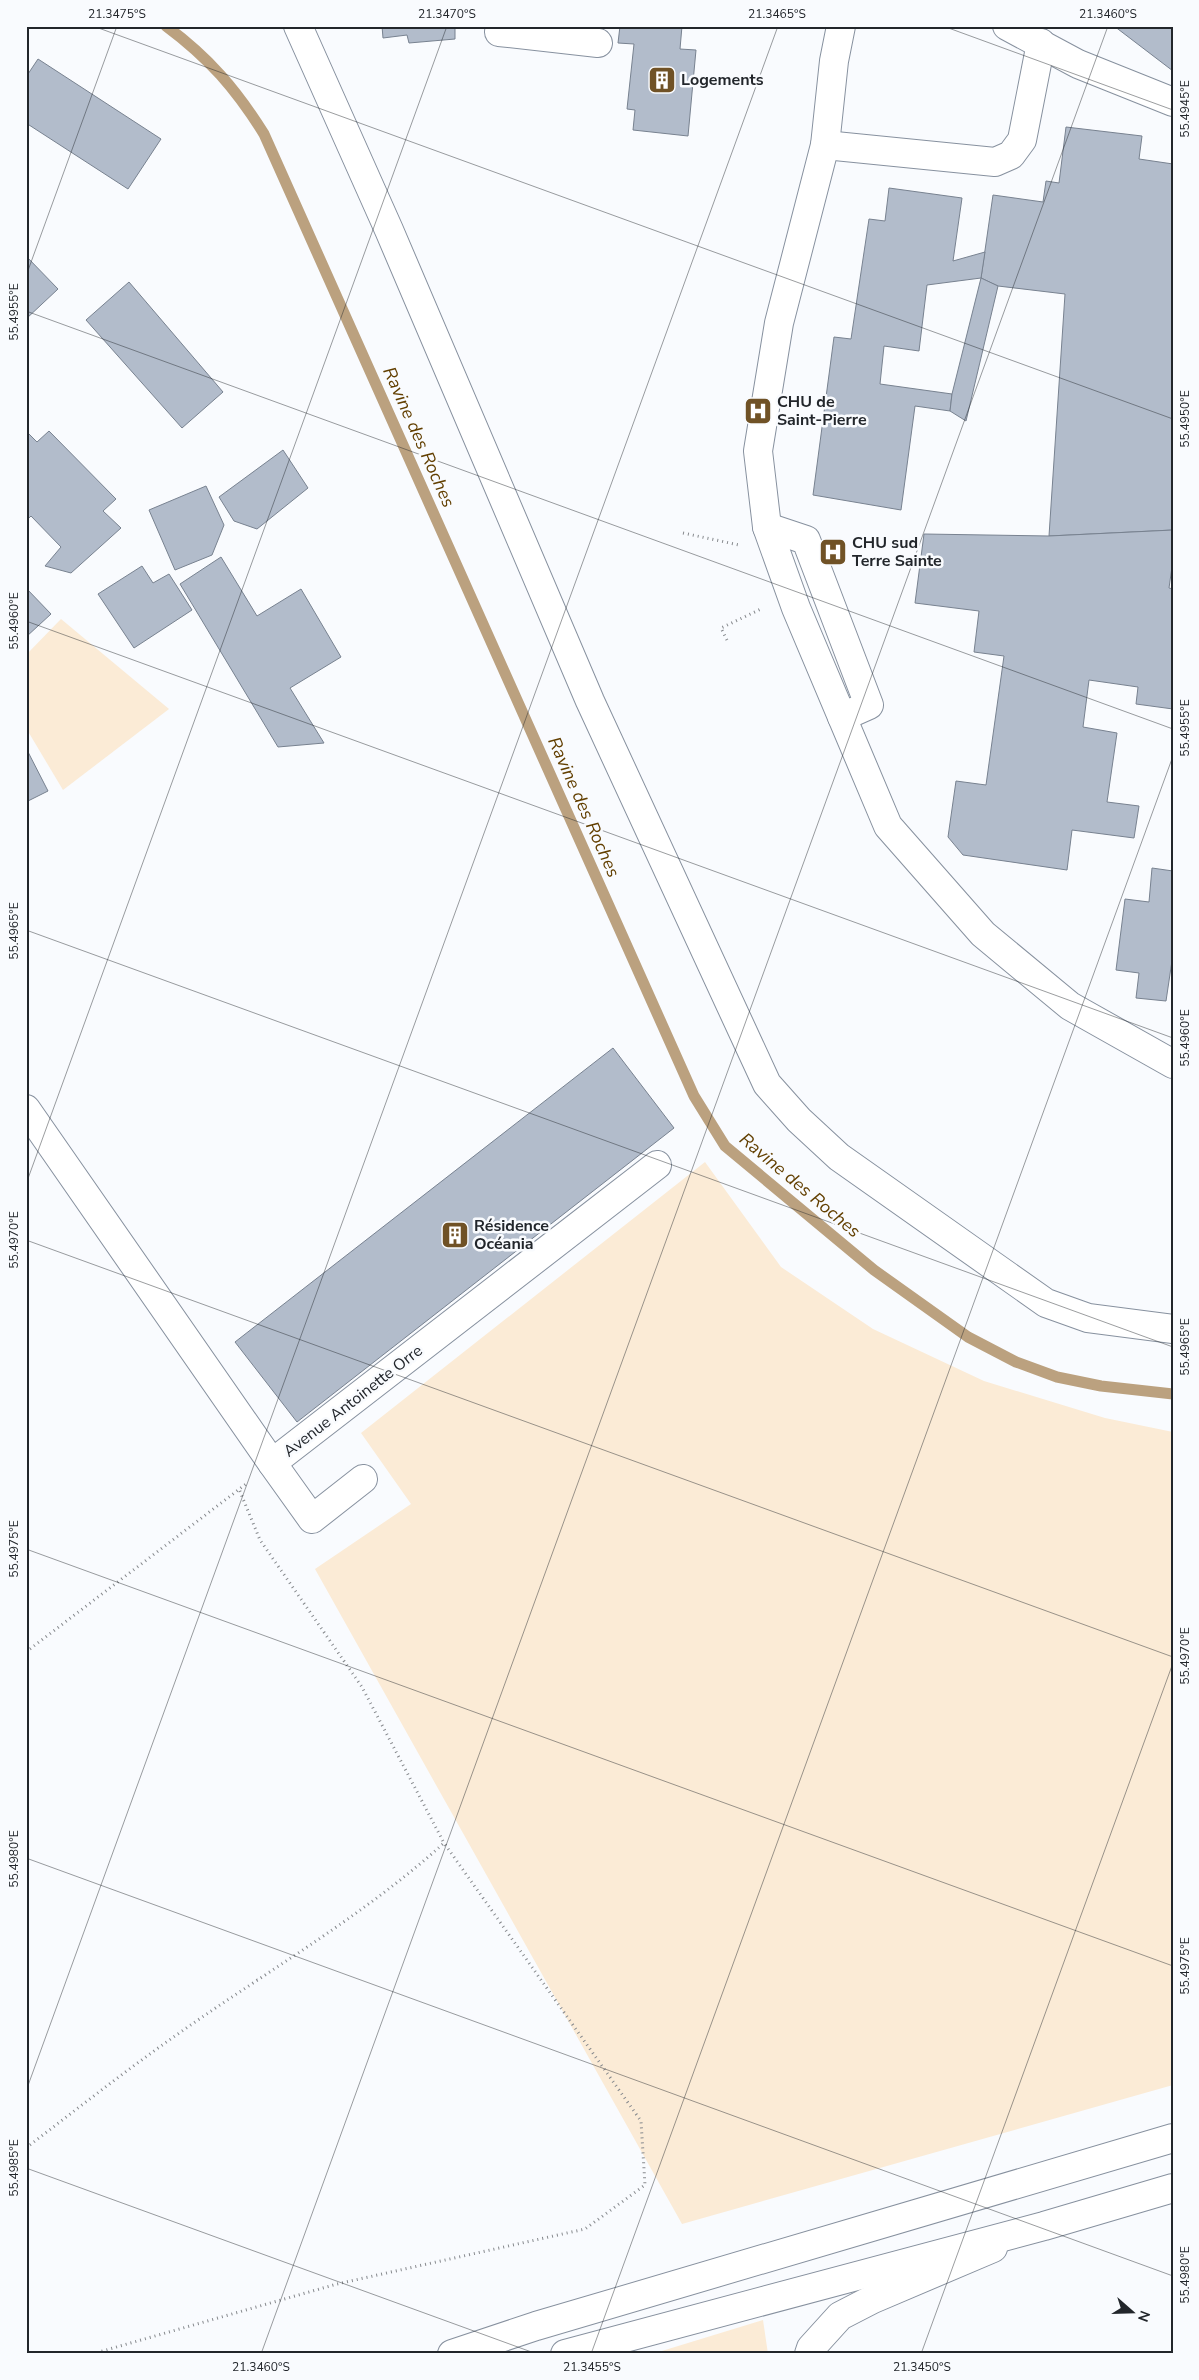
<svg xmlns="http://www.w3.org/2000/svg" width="1199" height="2380" font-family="'Nunito Sans',sans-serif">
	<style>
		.green { fill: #fbebd6 }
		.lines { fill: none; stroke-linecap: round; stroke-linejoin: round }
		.stream { stroke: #bba17f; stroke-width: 11 }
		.building { fill: #b2bccb; stroke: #788290 }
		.minor-casing { stroke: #87919f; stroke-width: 30 }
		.major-casing { stroke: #87919f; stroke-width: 30 }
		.path { stroke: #86898d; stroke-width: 3; stroke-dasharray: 1 4; stroke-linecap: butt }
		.minor { stroke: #fff; stroke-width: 28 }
		.major { stroke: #fff; stroke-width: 28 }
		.ticks { fill: none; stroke: #22262b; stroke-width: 1; stroke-opacity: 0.45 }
		.labels { text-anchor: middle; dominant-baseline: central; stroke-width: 5; stroke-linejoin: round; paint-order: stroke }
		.poi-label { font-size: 16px; font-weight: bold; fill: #22262b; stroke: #f9fbfe; text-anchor: start }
		.street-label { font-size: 16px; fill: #22262b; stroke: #f9fbfe }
		.water-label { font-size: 18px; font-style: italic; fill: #623f00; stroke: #f9fbfe }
		.neatline { fill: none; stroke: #22262b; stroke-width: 2 }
		.ticks-label { font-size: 12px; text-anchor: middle; fill: #22262b }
	</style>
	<rect width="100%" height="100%" fill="#f9fbfe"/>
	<g class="green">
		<path d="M61 619 169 709 63 790 26 728V655Z"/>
		<path d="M705 1162 781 1267 873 1329 984 1381 1105 1418 1173 1432V2085L682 2224 315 1569 411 1504 361 1433Z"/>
		<path d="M763 2320 768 2354H652Z"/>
	</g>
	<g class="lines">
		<path class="stream" d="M166 26C209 58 236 89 264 134L694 1096 725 1146 874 1270 968 1337 1016 1362 1057 1377 1101 1386 1173 1394"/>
	</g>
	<g class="building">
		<path d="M382 26H455V39L409 43 407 35 383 38Z"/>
		<path d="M620 26H682L680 49 696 50 688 136 633 130 635 110 627 109 634 44 618 43Z"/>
		<path d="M1114 26H1173V71Z"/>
		<path d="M38 59 161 139 128 189 26 123V77Z"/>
		<path d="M1066 127 1142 136 1139 159 1173 164V530L1049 536 1065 294 998 286 981 278 993 195 1043 202 1046 181 1059 183Z"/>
		<path d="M889 188 962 198 953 261 985 252 981 278 927 285 919 351 884 346 880 384 952 394 950 411 915 406 901 510 813 495 834 337 851 339 869 219 885 221Z"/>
		<path d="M26 256 58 289 26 319Z"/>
		<path d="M981 278 998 286 966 421 950 411 952 394Z"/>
		<path d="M129 282 223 392 182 428 86 320Z"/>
		<path d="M26 431 37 442 49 431 116 499 103 511 121 528 71 573 45 566 61 547 31 516 26 521Z"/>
		<path d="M283 450 308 488 257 529 234 521 219 497Z"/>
		<path d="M206 486 224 525 212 555 175 570 149 510Z"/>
		<path d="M1173 530V560L1169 588 1173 589V709L1136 704 1138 687 1089 680 1083 727 1117 733 1107 802 1139 806 1134 838 1072 830 1067 870 963 855 948 837 956 781 986 785 1004 656 974 652 979 611 915 603 924 534 1049 536Z"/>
		<path d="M221 557 257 616 301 589 341 657 290 688 324 743 278 747 180 584Z"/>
		<path d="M142 566 153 583 169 574 192 610 134 648 98 594Z"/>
		<path d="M26 588 51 614 26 637Z"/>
		<path d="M26 748 48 791 26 802Z"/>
		<path d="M1152 868 1173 871V954L1166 1001 1136 998 1139 973 1116 970 1125 899 1149 902Z"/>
		<path d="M613 1048 674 1128 297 1422 235 1342Z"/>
	</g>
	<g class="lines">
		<g class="minor-casing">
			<g id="minor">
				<path d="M298 26 389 230 590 701 767 1084 799 1120 839 1157 1046 1303 1088 1318 1173 1329"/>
				<path d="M500 26 499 32 598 43"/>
				<path d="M841 26 834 61 825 145 779 323 758 451 767 527 796 608 888 826 983 934 1070 1006 1173 1064"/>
				<path d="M1007 26 1078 64 1173 102"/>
				<path d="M825 145 995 162 1011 155 1022 140 1041 43"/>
				<path d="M767 527 806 540 869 705 842 717"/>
				<path d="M26 1109 272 1463 657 1165"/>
				<path d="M272 1463 312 1519 363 1479"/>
				<path d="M809 2354 811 2348 840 2316 873 2299 993 2248"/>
			</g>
		</g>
		<g class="major-casing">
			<g id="major">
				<path d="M452 2354 536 2326 1173 2138"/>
				<path d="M565 2354 1044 2226 1173 2188"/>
			</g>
		</g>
		<g class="path">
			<path d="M683 533 739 545"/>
			<path d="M727 640 721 628 761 609"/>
			<path d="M26 1652 246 1484"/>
			<path d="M26 2148C73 2112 120 2075 168 2041 260 1975 360 1919 444 1843L362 1687 260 1540 239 1489"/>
			<path d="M92 2354 337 2284 585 2229 645 2185 641 2121 444 1843"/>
		</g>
		<use href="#minor" class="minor"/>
		<use href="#major" class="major"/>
	</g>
	<path class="ticks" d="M93 26 1173 419M943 26 1173 110M26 276 117 26M26 311 1173 729M26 621 1173 1038M26 930 1173 1347M26 1184 447 26M26 1240 1173 1657M26 1549 1173 1966M26 1858 1173 2276M26 2091 778 26M26 2168 537 2354M261 2354 1108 26M591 2354 1173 756M921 2354 1173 1663"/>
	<defs>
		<g id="building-square" transform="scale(1.4375)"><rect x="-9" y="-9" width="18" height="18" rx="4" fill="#705226" stroke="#f9fbfe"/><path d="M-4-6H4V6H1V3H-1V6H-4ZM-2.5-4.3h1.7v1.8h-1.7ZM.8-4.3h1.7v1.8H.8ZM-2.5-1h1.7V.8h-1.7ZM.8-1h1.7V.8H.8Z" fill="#fff"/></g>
		<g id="hospital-square" transform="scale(1.4375)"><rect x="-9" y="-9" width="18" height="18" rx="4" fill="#705226" stroke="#f9fbfe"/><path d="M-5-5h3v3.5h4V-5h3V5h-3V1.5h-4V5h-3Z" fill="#fff"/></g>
	</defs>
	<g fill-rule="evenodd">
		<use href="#building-square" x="662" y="80"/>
		<use href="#hospital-square" x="758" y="411"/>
		<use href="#hospital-square" x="833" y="552"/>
		<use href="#building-square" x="455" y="1235"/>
	</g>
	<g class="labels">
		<g class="poi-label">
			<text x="681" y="80">Logements</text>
			<text x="777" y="402">CHU de<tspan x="777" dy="18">Saint-Pierre</tspan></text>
			<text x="852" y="543">CHU sud<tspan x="852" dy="18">Terre Sainte</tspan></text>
			<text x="474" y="1226">Résidence<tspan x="474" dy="18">Océania</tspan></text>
		</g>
		<g class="street-label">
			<text transform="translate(353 1401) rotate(-38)">Avenue Antoinette Orre</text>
		</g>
		<g class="water-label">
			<text transform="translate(419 437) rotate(66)">Ravine des Roches</text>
			<text transform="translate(584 807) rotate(66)">Ravine des Roches</text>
			<text transform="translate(800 1185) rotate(40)">Ravine des Roches</text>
		</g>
	</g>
	<rect width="1199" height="2380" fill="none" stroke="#f9fbfe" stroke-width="55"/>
	<g transform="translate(1132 2312) rotate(110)" stroke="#f9fbfe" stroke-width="4" paint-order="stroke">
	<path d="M0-4L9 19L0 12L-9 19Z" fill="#22262b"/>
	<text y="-8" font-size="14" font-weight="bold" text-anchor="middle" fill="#22262b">N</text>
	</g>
	<rect x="28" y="28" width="1144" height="2324" class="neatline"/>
	<g class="ticks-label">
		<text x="117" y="18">21.3475°S</text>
		<text x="447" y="18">21.3470°S</text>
		<text x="777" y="18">21.3465°S</text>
		<text x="1108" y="18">21.3460°S</text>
		<text transform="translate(1185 109) rotate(-90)" y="4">55.4945°E</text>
		<text transform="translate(14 312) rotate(-90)" y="4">55.4955°E</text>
		<text transform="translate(1185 419) rotate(-90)" y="4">55.4950°E</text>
		<text transform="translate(14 621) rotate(-90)" y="4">55.4960°E</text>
		<text transform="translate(1185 728) rotate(-90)" y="4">55.4955°E</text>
		<text transform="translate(14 931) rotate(-90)" y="4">55.4965°E</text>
		<text transform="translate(1185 1038) rotate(-90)" y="4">55.4960°E</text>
		<text transform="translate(14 1240) rotate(-90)" y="4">55.4970°E</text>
		<text transform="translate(1185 1347) rotate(-90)" y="4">55.4965°E</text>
		<text transform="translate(14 1549) rotate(-90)" y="4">55.4975°E</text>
		<text transform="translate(1185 1656) rotate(-90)" y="4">55.4970°E</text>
		<text transform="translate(14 1859) rotate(-90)" y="4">55.4980°E</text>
		<text transform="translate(1185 1966) rotate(-90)" y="4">55.4975°E</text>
		<text transform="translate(14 2168) rotate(-90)" y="4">55.4985°E</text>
		<text transform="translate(1185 2275) rotate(-90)" y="4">55.4980°E</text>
		<text x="261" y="2371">21.3460°S</text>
		<text x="592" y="2371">21.3455°S</text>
		<text x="922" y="2371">21.3450°S</text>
	</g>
</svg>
